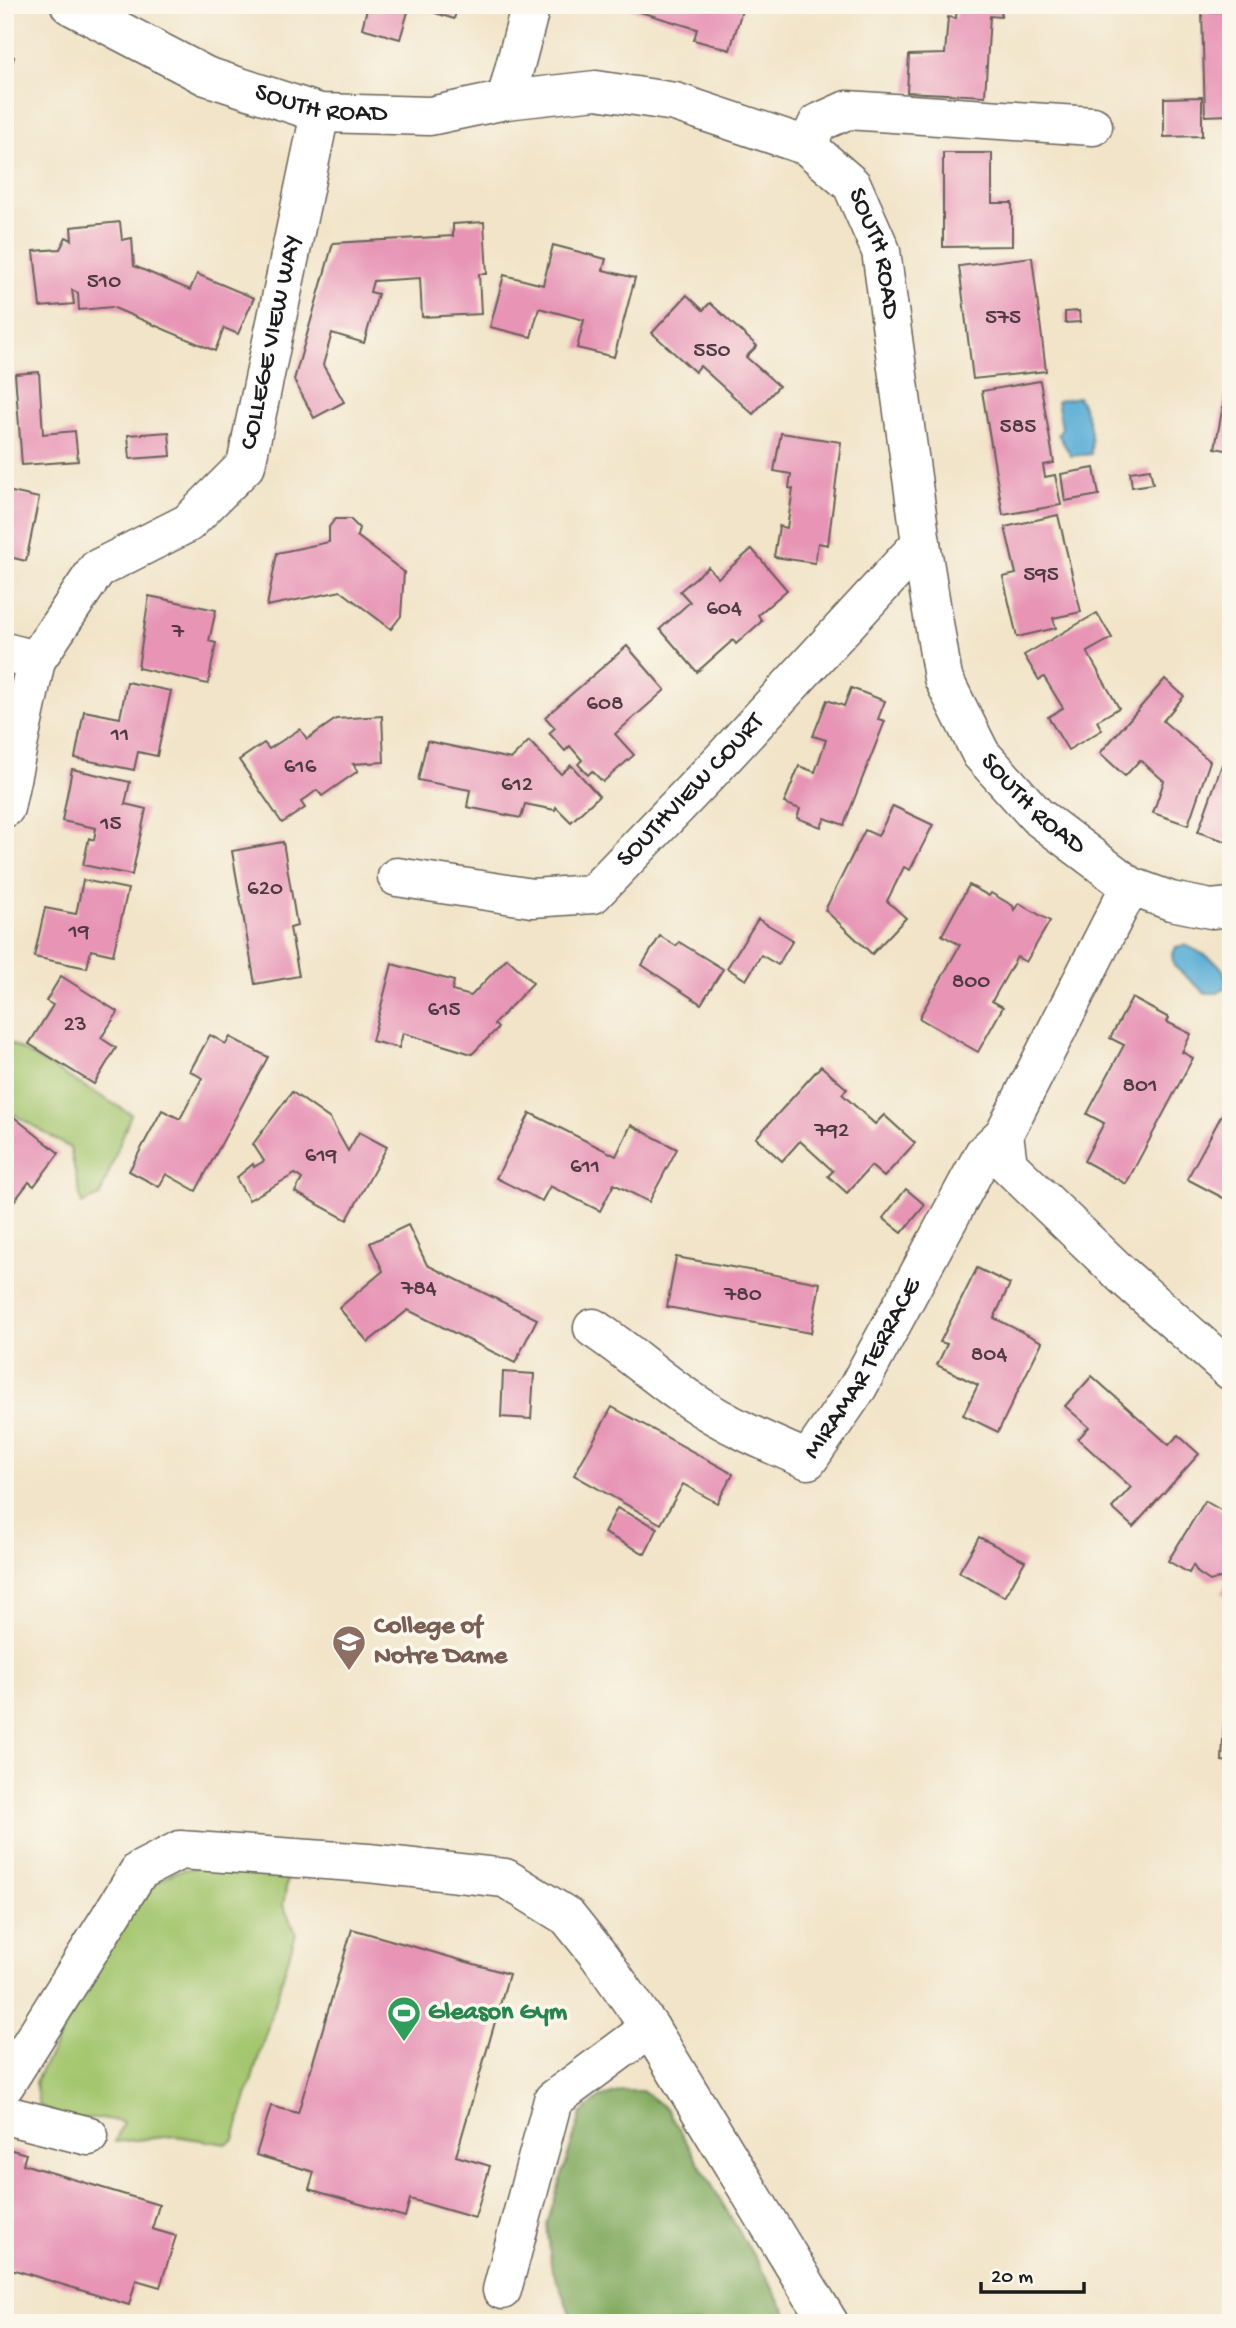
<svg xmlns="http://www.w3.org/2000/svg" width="1236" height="2328" font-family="'Gochi Hand',sans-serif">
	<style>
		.green { fill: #a4c66e; stroke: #607145; stroke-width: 2 }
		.forest { fill: #83ab61; stroke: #50643e; stroke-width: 2 }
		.water { fill: #5aaed5; stroke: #3b6578; stroke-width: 2 }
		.building { fill: #e794b5 }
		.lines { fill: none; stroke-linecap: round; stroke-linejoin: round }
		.minor-casing { stroke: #676258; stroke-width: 41 }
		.minor { stroke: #fff; stroke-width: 38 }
		.labels { text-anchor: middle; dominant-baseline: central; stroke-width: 7; stroke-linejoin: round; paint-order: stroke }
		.number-label { font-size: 23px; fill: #4f3a42 }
		.street-label { font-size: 26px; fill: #1c1c1c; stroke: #fbf7ec }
		.education-label { font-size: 26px; font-weight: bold; fill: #785e54; stroke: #fbf7ec; text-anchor: start }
		.leisure-label { font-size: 26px; font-weight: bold; fill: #27864d; stroke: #fbf7ec; text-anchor: start }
	</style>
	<rect width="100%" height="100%" fill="#fbf7ec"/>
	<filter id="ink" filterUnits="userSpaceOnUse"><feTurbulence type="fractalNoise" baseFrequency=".0143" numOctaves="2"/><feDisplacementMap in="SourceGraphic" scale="14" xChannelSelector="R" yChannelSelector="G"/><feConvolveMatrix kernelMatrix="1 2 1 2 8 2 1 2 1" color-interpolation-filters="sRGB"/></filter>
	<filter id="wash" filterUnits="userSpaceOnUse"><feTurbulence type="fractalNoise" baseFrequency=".00686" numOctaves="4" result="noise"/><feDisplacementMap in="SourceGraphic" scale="28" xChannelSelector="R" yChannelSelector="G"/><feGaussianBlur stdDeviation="1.57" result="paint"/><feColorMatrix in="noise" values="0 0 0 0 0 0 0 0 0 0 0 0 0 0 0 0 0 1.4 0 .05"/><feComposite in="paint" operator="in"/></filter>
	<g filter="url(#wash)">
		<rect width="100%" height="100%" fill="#f1e4c8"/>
		<g class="green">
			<path d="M5 1040 131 1114 100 1196 82 1204 70 1148 5 1109Z"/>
			<path d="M202 1866 289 1872 283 1905 296 1933 234 2139 226 2144 175 2136 115 2142 123 2122 101 2118 67 2119 39 2105 35 2082 128 1912 154 1883 177 1871Z"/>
		</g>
		<path class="forest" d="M622 2091H642L667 2109 793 2323H574L551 2265 547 2224 581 2114 599 2098Z"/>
		<g class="water">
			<path d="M1078 397C1089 416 1093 432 1091 454L1071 456 1058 434 1062 428 1057 401Z"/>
			<path d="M1186 945C1205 956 1229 962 1226 987L1218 993H1205L1174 966 1172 956 1176 947Z"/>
		</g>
		<g id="blocks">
			<g class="building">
				<path d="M368 5H410L400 39 362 28Z"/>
				<path d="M411 5H458L454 19Z"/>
				<path d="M617 5H736L743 7 730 50 694 40 697 29Z"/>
				<path d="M957 5H1002L1001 17 990 16 985 96 907 92 909 55 945 54 948 17 956 18Z"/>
				<path d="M1231 11V115L1205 116 1202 12Z"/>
				<path d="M5 54 14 57 6 83H5Z"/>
				<path d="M1202 97V136L1164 137V98Z"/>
				<path d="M943 153H992V203H1012V246L943 247Z"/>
				<path d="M120 222 122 240 132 238 134 266 190 290 197 274 254 298 238 334 224 328 215 351 112 307 79 310 78 293 72 290 74 304 40 307 34 251 60 249 66 237 72 240 71 227Z"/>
				<path d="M484 222 487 274H479L481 314 422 317 420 278 373 281 370 292 378 294 364 343 332 333 323 365 344 402 314 418 294 380 333 243 453 236V224Z"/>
				<path d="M553 245 606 259 603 270 635 278 614 357 577 348 584 320 539 308 531 337 490 327 504 275 543 285Z"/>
				<path d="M1032 257 1046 371 973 379 959 266Z"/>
				<path d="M687 295 703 310 710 303 757 346 746 357 779 386 753 414 700 366 695 372 652 333Z"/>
				<path d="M1079 311 1080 322 1065 323V312Z"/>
				<path d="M39 372 43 434 75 431 78 461 22 465 15 374Z"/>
				<path d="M1228 379H1231V451L1215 448Z"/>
				<path d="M1040 381 1054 463 1043 465 1045 477 1055 475 1061 505 1003 515 982 391Z"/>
				<path d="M169 432 171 456 130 459 128 435Z"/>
				<path d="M781 433 841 442 828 545 818 543 815 563 774 557 779 526 787 528 793 489 789 488 791 474 774 471Z"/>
				<path d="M1094 468 1099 495 1065 501 1061 474Z"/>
				<path d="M1150 469 1153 484 1132 487 1130 472Z"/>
				<path d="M5 483 8 484 7 491 39 498 26 561 5 556Z"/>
				<path d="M1058 515 1081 612 1053 618 1056 628 1017 637 1003 577 1016 574 1005 527Z"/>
				<path d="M335 519H350L359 528 357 536 404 572 401 616 391 629 341 591 267 606 277 553 329 542V527Z"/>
				<path d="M752 549 787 590 758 615 762 621 736 644 733 640 697 672 660 629 690 602 680 591 708 567 718 578Z"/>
				<path d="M149 596 216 610 209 641 216 643 208 684 138 668Z"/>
				<path d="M1097 613 1112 638 1087 652 1119 708 1097 721 1102 730 1068 750 1048 717 1063 708 1044 677 1039 680 1024 655Z"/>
				<path d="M627 646 665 690 615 734 634 755 603 782 592 771 588 775 578 764 582 760 570 746 565 751 549 733 555 728 545 717Z"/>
				<path d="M1165 679 1184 696 1163 721 1210 761 1188 825 1153 813 1164 781 1140 760 1125 776 1100 753Z"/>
				<path d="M127 682 171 691 157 756 138 752 134 770 75 758 84 711 120 718Z"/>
				<path d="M851 688 885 701 878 719 885 721 844 825 825 818 821 827 797 818 800 809 784 803 799 766 815 772 826 740 813 736 827 700 844 706Z"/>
				<path d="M382 716 384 762 353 764 358 771 322 796 317 790 301 802 305 808 282 823 239 760 264 743 269 749 300 729 307 739 336 719Z"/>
				<path d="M427 741 511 759 529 741 561 774 571 765 599 796 571 822 556 807 555 810 525 804 521 818 467 807 470 790 418 780Z"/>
				<path d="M1230 742H1231V843L1198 832Z"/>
				<path d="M72 769 130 782 125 804 146 809 132 875 83 865 89 838 94 840 96 828 62 821Z"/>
				<path d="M893 806 933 825 910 870 904 867 887 901 906 918 872 954 825 910 865 830 878 836Z"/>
				<path d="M283 842 297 926 290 928 299 976 255 984 232 851Z"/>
				<path d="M83 880 128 889 113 955 91 950 87 968 34 957 45 908 76 914Z"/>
				<path d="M969 885 989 896 991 893 1013 906 1014 910 1019 903 1050 921 1026 962 1017 957 992 1001 1003 1007 978 1052 919 1018 960 945 942 935Z"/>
				<path d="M758 919 793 940 778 965 761 955 746 980 727 968Z"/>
				<path d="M660 936 676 946 679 942 723 969 701 1004 642 965Z"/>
				<path d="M507 958 533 983 494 1024 498 1028 472 1054 403 1033 399 1048 372 1041 392 964 454 981 452 991 471 996Z"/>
				<path d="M61 976 118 1012 101 1038 116 1048 94 1084 29 1044 53 1005 46 1001Z"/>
				<path d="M1132 998 1169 1018 1167 1022 1191 1034 1182 1052 1193 1058 1126 1184 1084 1161 1104 1123 1087 1114 1124 1045 1110 1038Z"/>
				<path d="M210 1035 226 1044 230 1037 268 1057 196 1191 166 1174 159 1187 129 1171 162 1110 180 1119 202 1078 190 1071Z"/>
				<path d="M821 1066 847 1089 842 1094 875 1124 884 1115 915 1143 884 1177 871 1166 847 1193 828 1176 833 1171 800 1141 782 1161 756 1138Z"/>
				<path d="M292 1092 330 1119 348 1151 359 1132 387 1147 347 1220 295 1192 302 1179 295 1174 249 1200 236 1178 253 1164 254 1167 264 1161 253 1144Z"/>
				<path d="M1231 1098V1202L1187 1179Z"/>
				<path d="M5 1110 59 1153 34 1186 29 1182 9 1208 5 1205Z"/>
				<path d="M530 1113 616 1156 631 1125 677 1149 649 1202 614 1184 600 1211 550 1186 542 1201 496 1178Z"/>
				<path d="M906 1189 925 1205 902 1233 883 1218Z"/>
				<path d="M408 1225 427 1265 537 1319 515 1363 408 1310 368 1342 339 1308 383 1271 370 1243Z"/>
				<path d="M676 1257 820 1283 811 1333 667 1307Z"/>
				<path d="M977 1268 1010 1284 994 1318 1042 1342 998 1432 963 1415 978 1385 937 1365 947 1344 940 1342Z"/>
				<path d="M503 1372 534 1374 531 1419 501 1417Z"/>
				<path d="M1092 1376 1169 1445 1178 1435 1199 1454 1133 1527 1112 1508 1131 1487 1078 1439 1089 1427 1065 1406Z"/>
				<path d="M612 1407 733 1474 717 1503 683 1484 661 1524 574 1475Z"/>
				<path d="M1205 1501 1231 1516V1599L1221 1593 1228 1581 1223 1577 1210 1581 1198 1573 1193 1565 1189 1573 1168 1561Z"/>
				<path d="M617 1508 658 1528 645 1554 604 1533Z"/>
				<path d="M979 1537 1025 1561 1005 1597 959 1572Z"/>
				<path d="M1224 1719H1231V1762L1222 1761Z"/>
				<path d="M352 1929 509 1974 456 2156 490 2166 475 2218 410 2199 405 2217 309 2189 314 2172 256 2155 271 2106 298 2113Z"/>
				<path d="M5 2148 26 2154 23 2164 159 2205 152 2229 176 2236 160 2287 136 2280 129 2305 5 2267Z"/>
			</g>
		</g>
	</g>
	<g filter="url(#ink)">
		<use href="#blocks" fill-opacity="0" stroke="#676258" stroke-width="2"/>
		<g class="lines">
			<g class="minor-casing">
				<g id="minor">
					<path id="s1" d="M70 5 206 76 320 113 430 116 506 100 596 90 675 102 807 146 852 185 881 251 921 543 943 678 981 754 1037 816 1130 886 1171 901 1211 909 1231 907"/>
					<path d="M506 100 531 5"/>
					<path d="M807 146 818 123 847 110 1093 126"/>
					<path d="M5 652 36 660"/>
					<path id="s2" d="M5 808 36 660 97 569 188 523 246 465 320 113"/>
					<path id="s3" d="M397 877 532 898 593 894 716 766 921 543"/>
					<path d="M1130 886 1004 1134 1008 1165 1121 1274 1231 1371"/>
					<path id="s4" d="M593 1328C628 1351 658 1379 693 1402 728 1426 769 1443 808 1460L858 1387 984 1153 1004 1134"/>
					<path d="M5 2085 139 1871 180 1850 368 1863 505 1878 568 1917 600 1957 650 2028 829 2323"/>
					<path d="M5 2115 89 2136"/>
					<path d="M502 2290 553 2100 650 2028"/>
				</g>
			</g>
			<use href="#minor" class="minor"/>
		</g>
	</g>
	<defs>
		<g id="university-pin" transform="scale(1.75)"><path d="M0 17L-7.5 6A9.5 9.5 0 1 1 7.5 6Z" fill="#8d6e63" stroke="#fbf7ec"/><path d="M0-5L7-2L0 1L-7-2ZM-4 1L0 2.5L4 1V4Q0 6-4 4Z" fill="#fff"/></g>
		<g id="stadium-pin" transform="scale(1.75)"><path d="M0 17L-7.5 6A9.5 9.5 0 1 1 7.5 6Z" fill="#2e9e5b" stroke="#fbf7ec"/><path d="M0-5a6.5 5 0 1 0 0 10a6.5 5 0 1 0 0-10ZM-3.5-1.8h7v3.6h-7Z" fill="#fff"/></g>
	</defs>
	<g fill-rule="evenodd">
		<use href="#university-pin" x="349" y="1642"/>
		<use href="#stadium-pin" x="404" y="2013"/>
	</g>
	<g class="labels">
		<g class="number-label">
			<text x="104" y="282">510</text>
			<text x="1003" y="318">575</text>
			<text x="712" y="351">550</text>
			<text x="1018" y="427">585</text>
			<text x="1041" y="575">595</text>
			<text x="724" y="609">604</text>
			<text x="178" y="632">7</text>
			<text x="605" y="704">608</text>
			<text x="120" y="735">11</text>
			<text x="300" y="767">616</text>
			<text x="517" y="785">612</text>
			<text x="111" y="824">15</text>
			<text x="265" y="889">620</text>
			<text x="79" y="932">19</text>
			<text x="971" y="982">800</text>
			<text x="444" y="1010">615</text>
			<text x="75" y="1025">23</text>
			<text x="1140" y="1086">801</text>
			<text x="832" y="1131">792</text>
			<text x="321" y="1156">619</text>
			<text x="585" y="1167">611</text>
			<text x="419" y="1289">784</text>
			<text x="743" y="1295">780</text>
			<text x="989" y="1355">804</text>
		</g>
		<g class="street-label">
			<text stroke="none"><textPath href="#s1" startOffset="273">SOUTH ROAD</textPath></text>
			<text stroke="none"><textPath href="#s1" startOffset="903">SOUTH ROAD</textPath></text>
			<text stroke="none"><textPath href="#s2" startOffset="570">COLLEGE VIEW WAY</textPath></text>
			<text stroke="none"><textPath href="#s3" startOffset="340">SOUTHVIEW COURT</textPath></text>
			<text stroke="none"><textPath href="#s1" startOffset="1491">SOUTH ROAD</textPath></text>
			<text stroke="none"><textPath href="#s4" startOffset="360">MIRAMAR TERRACE</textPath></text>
		</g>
		<g class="education-label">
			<text x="374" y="1627">College of<tspan x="374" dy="30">Notre Dame</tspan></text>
		</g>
		<g class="leisure-label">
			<text x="428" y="2013">Gleason Gym</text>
		</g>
	</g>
	<rect width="1236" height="2328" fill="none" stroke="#fbf7ec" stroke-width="28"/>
	<path d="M981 2282v10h103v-10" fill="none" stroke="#1c1c1c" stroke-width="3.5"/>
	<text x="991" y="2282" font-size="21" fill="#1c1c1c" stroke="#fbf7ec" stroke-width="5" paint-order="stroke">20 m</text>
</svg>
